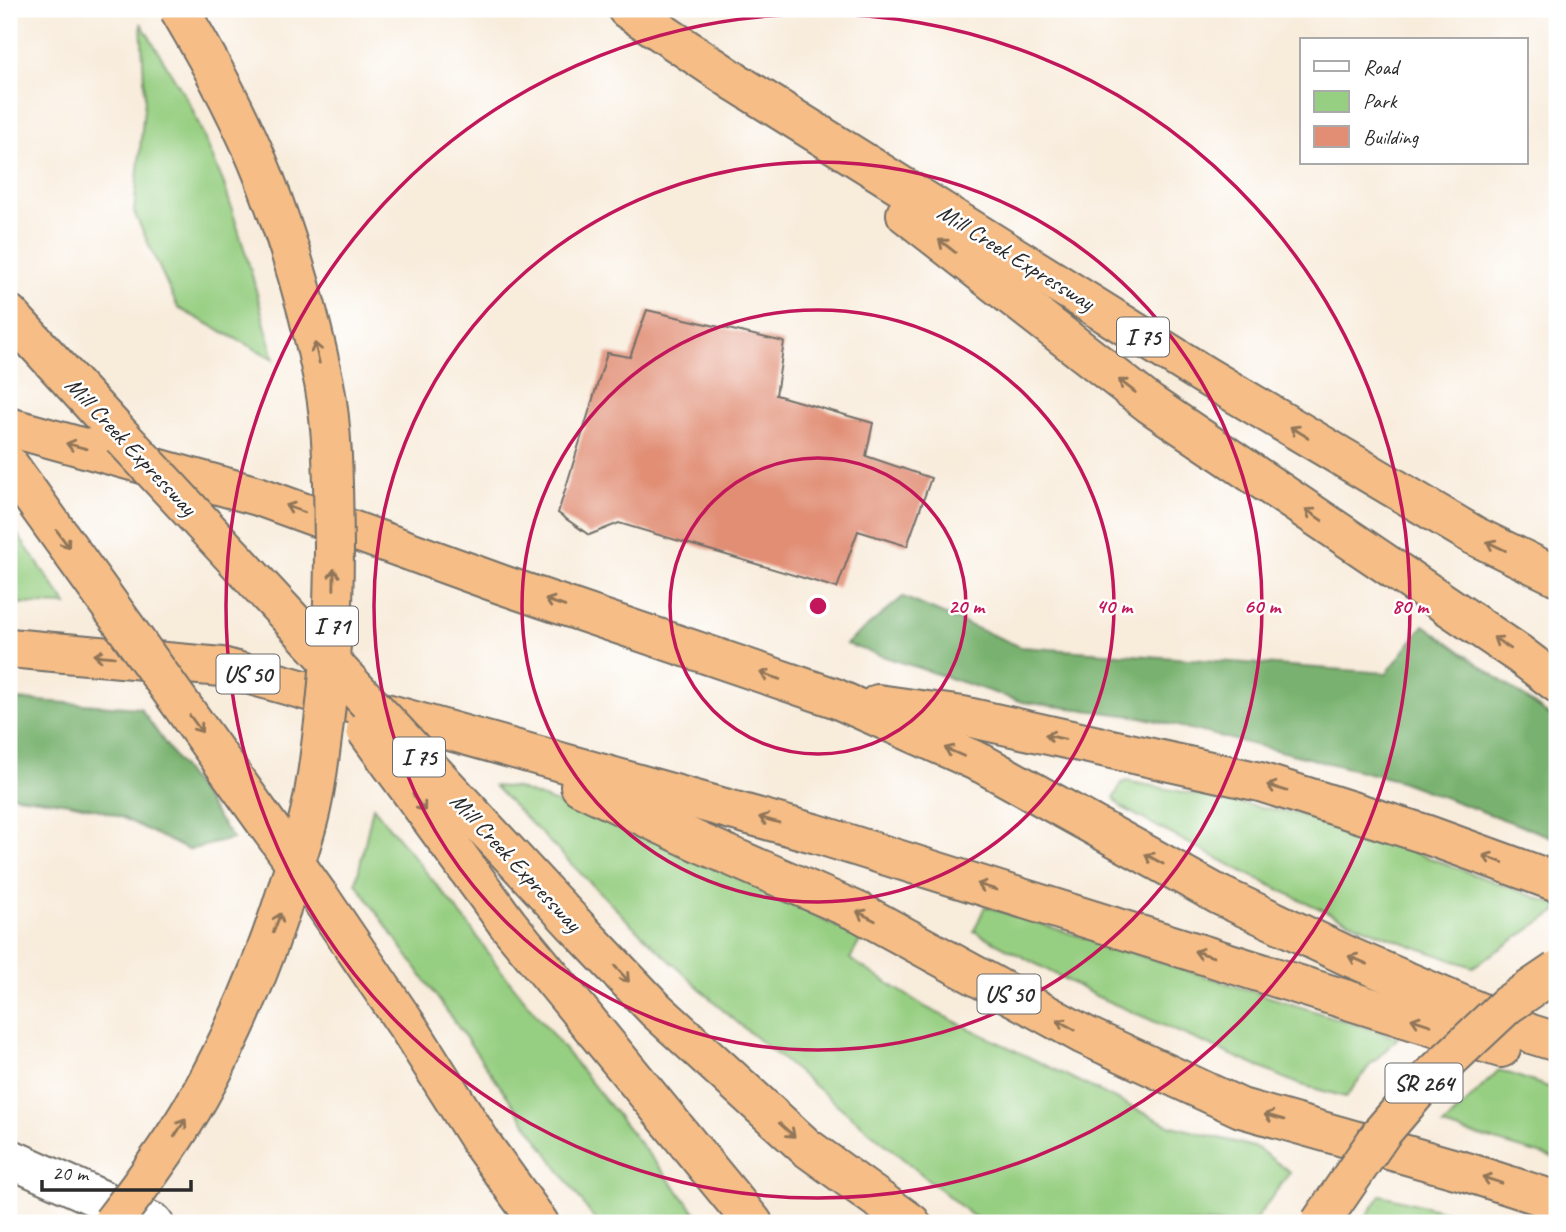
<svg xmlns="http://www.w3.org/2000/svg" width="1566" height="1232" font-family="Caveat,sans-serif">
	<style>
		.green { fill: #97cf82; stroke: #617d56; stroke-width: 2 }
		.forest { fill: #79b270; stroke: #526e4e; stroke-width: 2 }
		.building { fill: #e18e74 }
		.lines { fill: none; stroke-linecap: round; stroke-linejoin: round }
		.minor-casing { stroke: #736f69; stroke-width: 42 }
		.motorway-casing { stroke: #736f69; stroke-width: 42 }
		.minor { stroke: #fff; stroke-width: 38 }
		.motorway { stroke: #f6be86; stroke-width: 38 }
		.motorway-bridge-casing { stroke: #736f69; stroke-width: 42; stroke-linecap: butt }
		.motorway-bridge { stroke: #f6be86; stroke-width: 38 }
		.oneway { stroke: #907458 }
		.ring { fill: none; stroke: #c2185b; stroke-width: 3.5 }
		.labels { text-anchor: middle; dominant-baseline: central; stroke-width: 5; stroke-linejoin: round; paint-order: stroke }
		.shield { fill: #fff; stroke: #6b6b6b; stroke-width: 2 }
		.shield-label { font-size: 23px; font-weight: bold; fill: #2b2b2b }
		.street-label { font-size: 24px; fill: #2b2b2b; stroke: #fff }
		.centre { fill: #c2185b; stroke: #fff; stroke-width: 3.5 }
		.ring-label { font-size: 21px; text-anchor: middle; font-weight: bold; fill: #c2185b; stroke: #fff; stroke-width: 5; stroke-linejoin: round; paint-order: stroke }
	</style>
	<rect width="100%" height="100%" fill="#fff"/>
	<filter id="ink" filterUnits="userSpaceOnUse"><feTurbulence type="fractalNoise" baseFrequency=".0143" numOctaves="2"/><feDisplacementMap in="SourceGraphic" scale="14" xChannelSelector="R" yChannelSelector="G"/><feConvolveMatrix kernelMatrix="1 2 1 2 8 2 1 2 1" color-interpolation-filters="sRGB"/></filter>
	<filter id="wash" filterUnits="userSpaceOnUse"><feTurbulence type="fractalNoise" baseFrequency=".00686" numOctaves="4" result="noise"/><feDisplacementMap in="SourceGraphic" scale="28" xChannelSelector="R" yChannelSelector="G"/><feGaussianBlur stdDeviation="1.57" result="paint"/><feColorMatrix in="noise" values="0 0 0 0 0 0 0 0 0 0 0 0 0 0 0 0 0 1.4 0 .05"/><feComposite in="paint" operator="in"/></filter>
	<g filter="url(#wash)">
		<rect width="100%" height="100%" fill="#f8ecdb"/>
		<g class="green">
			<path d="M141 23 191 106 224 184 251 271 274 359 178 308 134 212 145 98Z"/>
			<path d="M9 522 17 534 67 605 9 603Z"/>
			<path d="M1126 781 1312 817 1389 843 1557 905V911L1473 967C1419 949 1364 929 1312 905 1247 875 1184 841 1121 807L1114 798 1121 784Z"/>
			<path d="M494 786 516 788 687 851 861 939 850 959 927 1008 1169 1125 1257 1148 1290 1172 1253 1223H985L970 1214 726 1013 632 925Z"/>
			<path d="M373 807 466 921 499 968 704 1223H597L356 883Z"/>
			<path d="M985 906 1398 1038 1371 1064 1346 1097 1298 1084 1098 997 974 931Z"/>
			<path d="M1499 1070 1557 1090V1159L1443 1126Z"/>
			<path d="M1381 1195 1493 1223H1362Z"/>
		</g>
		<g class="forest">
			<path d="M903 597 1021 647 1387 673 1424 625 1557 721V839L1397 780 1141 717 1022 702 846 644Z"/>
			<path d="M9 699 140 708 233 839 188 850 121 817 96 809 69 803 9 795Z"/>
		</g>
		<g id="blocks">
			<path class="building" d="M647 310 784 342 776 395 873 423 866 456 931 478 907 546 858 531 837 588 619 523 589 535 558 513 607 353 630 357Z"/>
		</g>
	</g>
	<g filter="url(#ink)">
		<use href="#blocks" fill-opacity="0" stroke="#736f69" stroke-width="2"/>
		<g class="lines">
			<g class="minor-casing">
				<path id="minor" d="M9 1158 154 1223"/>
			</g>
			<g class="motorway-casing">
				<g id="motorway">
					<path d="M627 9 737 83 1204 375 1475 536 1557 576"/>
					<path d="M906 214 1150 404 1519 654 1557 683"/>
					<path d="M9 314 122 437"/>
					<path d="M9 427 258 496 503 585 835 698 983 764 1219 895 1350 957 1531 1034 1557 1042"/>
					<path d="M9 648 222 667 817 834 1501 1048"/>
					<path d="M878 704 963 716 1260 782 1425 834 1557 882"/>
					<path d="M580 786 696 841 861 913 1084 1035 1241 1108 1470 1173 1557 1201"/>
					<path d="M323 902 410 1030 482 1144 539 1223"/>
					<path d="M507 923 753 1223"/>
					<path d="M575 925 656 1010 806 1147 911 1223"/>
				</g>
			</g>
			<use href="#minor" class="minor"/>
			<use href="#motorway" class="motorway"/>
			<g class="motorway-bridge-casing">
				<g id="motorway-bridge">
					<path d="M122 437 575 925"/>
					<path d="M9 465 323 902"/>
					<path d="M366 730 507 923"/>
					<path d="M112 1223C143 1183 175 1140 200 1095 240 1023 271 946 294 867 299 850 305 834 309 817 315 794 318 770 321 746 330 680 334 612 334 545 333 491 334 437 324 383 310 315 289 241 264 177 241 118 211 63 179 9"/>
					<path d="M1320 1223 1383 1131 1424 1083 1507 1005 1557 971"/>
				</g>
			</g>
			<use href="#motorway-bridge" class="motorway-bridge"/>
		</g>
		<defs><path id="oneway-shaft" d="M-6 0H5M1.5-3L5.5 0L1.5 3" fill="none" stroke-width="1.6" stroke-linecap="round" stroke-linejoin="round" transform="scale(1.75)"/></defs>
		<g class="oneway">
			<use href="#oneway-shaft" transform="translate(947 246) rotate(-142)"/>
			<use href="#oneway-shaft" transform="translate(317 353) rotate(-103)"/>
			<use href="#oneway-shaft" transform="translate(1127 386) rotate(-142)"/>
			<use href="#oneway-shaft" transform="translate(1299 432) rotate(-149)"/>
			<use href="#oneway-shaft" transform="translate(76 446) rotate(-165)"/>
			<use href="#oneway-shaft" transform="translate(295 509) rotate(-160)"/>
			<use href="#oneway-shaft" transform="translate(1314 515) rotate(-146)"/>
			<use href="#oneway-shaft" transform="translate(63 539) rotate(54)"/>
			<use href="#oneway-shaft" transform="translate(1496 546) rotate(-154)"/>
			<use href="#oneway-shaft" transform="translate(334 579) rotate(-89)"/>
			<use href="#oneway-shaft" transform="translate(555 603) rotate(-161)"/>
			<use href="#oneway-shaft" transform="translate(1502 643) rotate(-146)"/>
			<use href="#oneway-shaft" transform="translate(104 656) rotate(-175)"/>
			<use href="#oneway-shaft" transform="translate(770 676) rotate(-161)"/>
			<use href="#oneway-shaft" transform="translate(196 724) rotate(54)"/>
			<use href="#oneway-shaft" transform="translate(1055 737) rotate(-167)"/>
			<use href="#oneway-shaft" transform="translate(954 752) rotate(-156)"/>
			<use href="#oneway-shaft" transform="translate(1277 788) rotate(-163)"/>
			<use href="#oneway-shaft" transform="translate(419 803) rotate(54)"/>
			<use href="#oneway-shaft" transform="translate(769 820) rotate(-164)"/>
			<use href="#oneway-shaft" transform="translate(1154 859) rotate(-151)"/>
			<use href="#oneway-shaft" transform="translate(1493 859) rotate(-160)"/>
			<use href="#oneway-shaft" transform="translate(987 887) rotate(-163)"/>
			<use href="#oneway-shaft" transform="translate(866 916) rotate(-153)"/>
			<use href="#oneway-shaft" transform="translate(277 923) rotate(-69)"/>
			<use href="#oneway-shaft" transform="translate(1204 954) rotate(-163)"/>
			<use href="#oneway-shaft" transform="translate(1358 960) rotate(-157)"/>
			<use href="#oneway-shaft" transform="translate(622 974) rotate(47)"/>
			<use href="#oneway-shaft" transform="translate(1421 1022) rotate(-162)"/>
			<use href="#oneway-shaft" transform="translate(1066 1025) rotate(-151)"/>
			<use href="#oneway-shaft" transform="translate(1274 1117) rotate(-164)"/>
			<use href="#oneway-shaft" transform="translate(180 1128) rotate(-57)"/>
			<use href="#oneway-shaft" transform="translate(787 1130) rotate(42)"/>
			<use href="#oneway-shaft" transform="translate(1492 1180) rotate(-162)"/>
		</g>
	</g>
	<g class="ring">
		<circle cx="818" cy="606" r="148"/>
		<circle cx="818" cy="606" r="296"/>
		<circle cx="818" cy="606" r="444"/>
		<circle cx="818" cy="606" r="592"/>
	</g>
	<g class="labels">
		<g class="shield">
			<rect x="1117" y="317.5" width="52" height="39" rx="5"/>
			<rect x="306" y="606.5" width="52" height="39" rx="5"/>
			<rect x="216.5" y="654.5" width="63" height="39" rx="5"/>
			<rect x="393" y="737.5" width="52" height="39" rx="5"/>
			<rect x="977.5" y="974.5" width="63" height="39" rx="5"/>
			<rect x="1385.5" y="1063.5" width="77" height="39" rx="5"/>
		</g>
		<g class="shield-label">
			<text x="1143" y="337">I 75</text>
			<text x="332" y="626">I 71</text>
			<text x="248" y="674">US 50</text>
			<text x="419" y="757">I 75</text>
			<text x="1009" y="994">US 50</text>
			<text x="1424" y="1083">SR 264</text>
		</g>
		<g class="street-label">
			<text transform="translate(1016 257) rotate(32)">Mill Creek Expressway</text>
			<text transform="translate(131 446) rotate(47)">Mill Creek Expressway</text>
			<text transform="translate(516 862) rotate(47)">Mill Creek Expressway</text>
		</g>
	</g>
	<circle cx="818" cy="606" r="10" class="centre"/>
	<g class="ring-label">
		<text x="966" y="613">20 m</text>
		<text x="1114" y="613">40 m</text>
		<text x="1262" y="613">60 m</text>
		<text x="1410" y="613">80 m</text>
	</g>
	<rect width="1566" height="1232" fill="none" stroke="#fff" stroke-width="35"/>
	<rect x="1300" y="38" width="228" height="126" fill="#ffffff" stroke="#aaaaaa" stroke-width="2"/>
	<rect x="1314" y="61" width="35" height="10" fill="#ffffff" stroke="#aaaaaa" stroke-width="2"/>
	<text x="1363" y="74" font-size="21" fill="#2b2b2b">Road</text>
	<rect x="1314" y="91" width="35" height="21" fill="#97cf82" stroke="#aaaaaa" stroke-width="2"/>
	<text x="1363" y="108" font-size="21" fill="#2b2b2b">Park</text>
	<rect x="1314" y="126" width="35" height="21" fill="#e18e74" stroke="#aaaaaa" stroke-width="2"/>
	<text x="1363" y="144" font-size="21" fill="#2b2b2b">Building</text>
	<path d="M42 1180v10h149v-10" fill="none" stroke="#2b2b2b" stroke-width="3.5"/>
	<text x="52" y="1180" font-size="21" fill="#2b2b2b" stroke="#ffffff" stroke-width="5" paint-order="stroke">20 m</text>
</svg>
